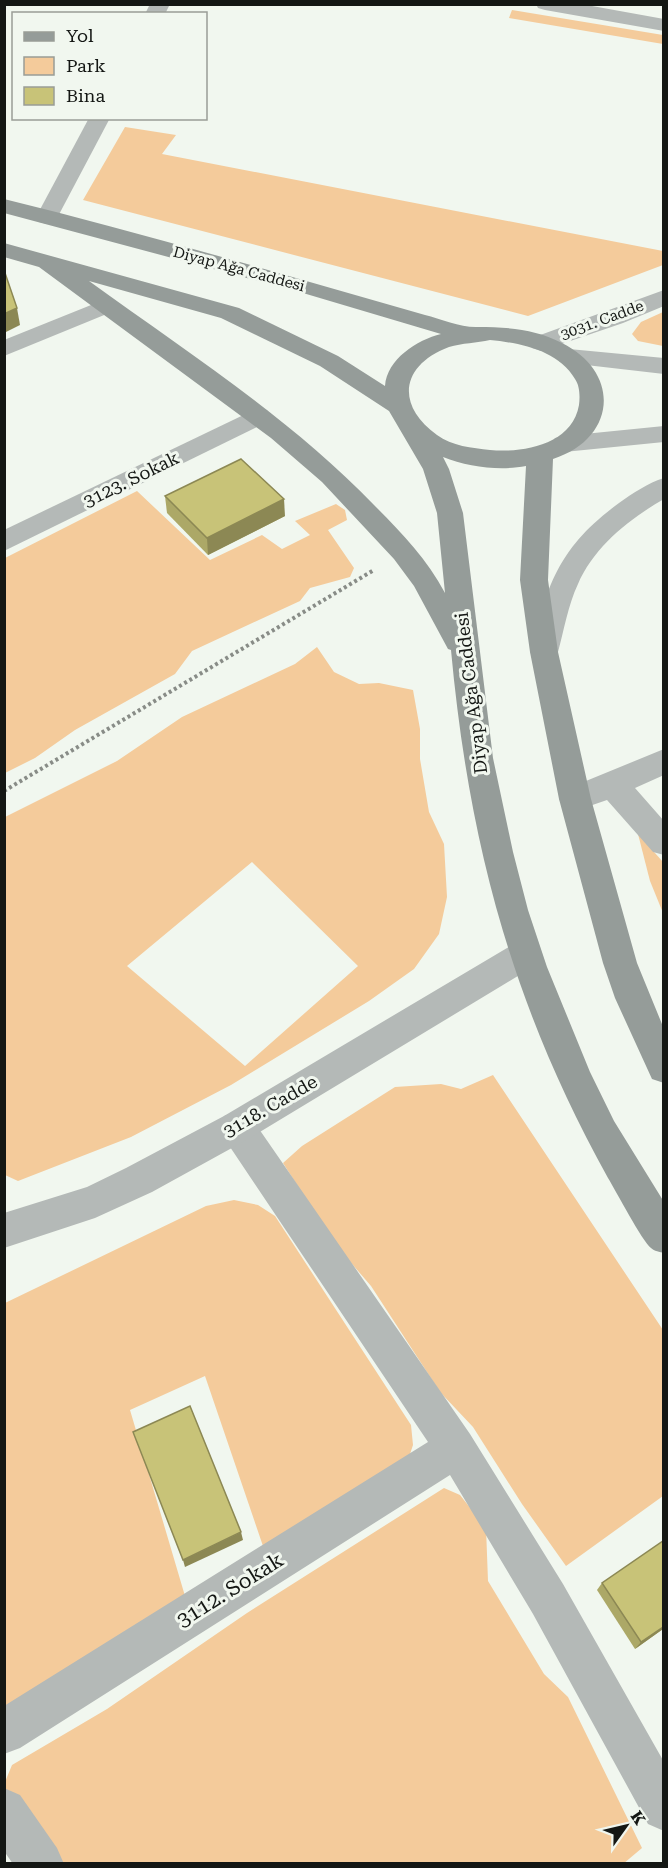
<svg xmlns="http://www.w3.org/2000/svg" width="668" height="1868" font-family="'Roboto Serif',serif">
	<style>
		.green { fill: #f4cb9b; fill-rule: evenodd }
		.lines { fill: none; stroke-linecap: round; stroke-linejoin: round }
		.path { stroke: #888c87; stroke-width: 4; stroke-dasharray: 3 3; stroke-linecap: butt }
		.minor { fill: #b4b9b7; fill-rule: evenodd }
		.tertiary { fill: #b4b9b7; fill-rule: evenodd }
		.secondary { fill: #959c99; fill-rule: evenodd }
		.wall { fill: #aca867 }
		.shaded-wall { fill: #8c8854 }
		.building { fill: #c8c378; stroke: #8c8854; stroke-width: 1.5 }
		.labels { text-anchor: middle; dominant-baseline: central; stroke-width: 6; stroke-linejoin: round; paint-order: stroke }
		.far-street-label { font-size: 15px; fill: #141714; stroke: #f1f7ef }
		.street-label { font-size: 18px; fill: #141714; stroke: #f1f7ef }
		.near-street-label { font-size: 21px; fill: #141714; stroke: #f1f7ef }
	</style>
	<rect width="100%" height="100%" fill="#f1f7ef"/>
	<g class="green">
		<path d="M512 10 663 35V44L509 18Z"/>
		<path d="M125 127 176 135 162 154 663 251V265L528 316 83 200Z"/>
		<path d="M663 312V346L638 341 632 334 641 322Z"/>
		<path d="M137 491 210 560 262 535 282 549 310 535 295 521 336 504 345 510 347 520 328 530 354 568 350 577 310 588 300 601 192 651 175 674 75 730 35 758 5 773V558Z"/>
		<path d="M317 647 334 672 359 684 379 683 413 690 420 729V759L429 812 444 844 447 897 439 934 414 969 369 1001 231 1085 131 1137 18 1181 5 1175V817L117 761 182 717 295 664ZM252 862 358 966 245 1066 127 966Z"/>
		<path d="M638 834 663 862V913L650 881Z"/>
		<path d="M493 1075 663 1330V1496L566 1566 522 1504 473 1427 440 1392 371 1286 334 1243 283 1163 302 1146 395 1087 441 1084 461 1089Z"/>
		<path d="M234 1200 258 1205 275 1216 411 1425 413 1445 408 1460 264 1549 205 1376 130 1410 185 1596 5 1709V1303L206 1206Z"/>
		<path d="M444 1488 460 1495 486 1528 488 1581 544 1674 568 1697 642 1848 623 1864 55 1863 5 1789V1782L12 1765 107 1709 247 1613Z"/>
	</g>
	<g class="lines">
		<path class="path" d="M4 791 374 570"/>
		<g class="minor">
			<path d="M150 4H170L165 14H145Z"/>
			<path d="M536 4H581L664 19V31L545 10 538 8Z"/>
			<path d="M89 118H110L55 222 47 224 39 222 36 217Z"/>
			<path d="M664 290V306L623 323 541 351 532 348 529 343 532 338Z"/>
			<path d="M106 299 114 301 118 306 114 311 4 356V340Z"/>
			<path d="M258 408 267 410 271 416 267 422 4 551V530Z"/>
			<path d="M664 749V775L635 788 664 821V855L653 852 607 800 575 811 564 808 559 799 564 790Z"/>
			<path d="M237 1111 250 1116 470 1434 563 1584 664 1762V1831L648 1824 533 1614 450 1475 20 1748 4 1754V1706L428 1442 224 1138 219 1127 224 1116Z"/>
			<path d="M4 1788 20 1795 57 1848 64 1864H13L4 1851Z"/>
		</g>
		<g class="tertiary">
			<path d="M569 349 664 358V374L560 362 557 357 560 352Z"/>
			<path d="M664 426V442L564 452 555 450 551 444 555 438 564 436Z"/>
			<path d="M664 478V499C629 519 594 547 578 584 568 605 564 630 558 652L554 659 544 663 534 659 530 652C548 583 559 547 619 503 633 493 648 483 664 478Z"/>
			<path d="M524 941 536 945 541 955 536 965 250 1138 152 1192 95 1218 4 1248V1213L87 1187 126 1168 224 1116 512 945Z"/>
		</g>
		<path class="secondary" d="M4 199C146 234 285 275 425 315 441 319 462 328 478 327 507 327 536 329 562 343 622 373 616 439 553 459L548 580 558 652 591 799 637 963 664 1029V1083L652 1079 615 998 603 963 559 799 530 652 520 580 526 466C500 471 468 467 443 457L449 469 463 513 493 758 513 852 528 910 547 967 590 1072 614 1121 664 1202V1253C660 1252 654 1251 651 1248 642 1241 616 1191 608 1178 513 1007 469 845 451 650L448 649 414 586 394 559 322 482 271 438 39 267 4 257V243L239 308 338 356 385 386C387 359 417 340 441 334L303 293 4 213ZM89 281 221 318 320 366 389 411 423 469 437 513 445 593C427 559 401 532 374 505 290 418 187 352 89 281ZM490 340C520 343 558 350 575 379 580 386 580 397 579 405 572 445 523 453 490 450 472 448 452 446 437 435 395 405 401 365 449 347 462 343 477 343 490 340Z"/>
	</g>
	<g class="wall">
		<path d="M165 496 285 516 208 555 167 513Z"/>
		<path d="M602 1583 663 1629 635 1649 597 1590Z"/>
	</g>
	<g class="shaded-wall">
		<path d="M17 308 20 325 4 333V314Z"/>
		<path d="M284 499 285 516 208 555 207 538Z"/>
		<path d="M241 1532 243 1540 185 1567 183 1560Z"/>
		<path d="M663 1627V1629L635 1649 641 1642Z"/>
	</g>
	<g class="building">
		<path d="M4 270 17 308 4 314Z"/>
		<path d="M241 459 284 499 207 538 165 496Z"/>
		<path d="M190 1406 241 1532 183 1560 133 1432Z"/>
		<path d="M663 1541V1627L641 1642 602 1583Z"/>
	</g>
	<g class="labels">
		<g class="far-street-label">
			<text transform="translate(239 269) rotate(15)">Diyap Ağa Caddesi</text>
			<text transform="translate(602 320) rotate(-20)">3031. Cadde</text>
		</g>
		<g class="street-label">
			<text transform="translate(131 479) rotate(-26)">3123. Sokak</text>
			<text transform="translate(471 693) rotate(-97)">Diyap Ağa Caddesi</text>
			<text transform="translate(270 1106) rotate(-30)">3118. Cadde</text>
		</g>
		<g class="near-street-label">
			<text transform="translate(230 1590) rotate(-32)">3112. Sokak</text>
		</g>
	</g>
	<rect width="668" height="1868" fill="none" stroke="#141714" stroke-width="12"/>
	<rect x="12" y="12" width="195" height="108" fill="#f1f7ef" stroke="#999d97" stroke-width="1.5"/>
	<rect x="24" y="32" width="30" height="9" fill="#959c99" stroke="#999d97" stroke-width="1.5"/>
	<text x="66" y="42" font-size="18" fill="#141714">Yol</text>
	<rect x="24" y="57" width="30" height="18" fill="#f4cb9b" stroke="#999d97" stroke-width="1.5"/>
	<text x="66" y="72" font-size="18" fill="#141714">Park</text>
	<rect x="24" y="87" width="30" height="18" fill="#c8c378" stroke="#999d97" stroke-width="1.5"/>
	<text x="66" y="102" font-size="18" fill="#141714">Bina</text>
	<g transform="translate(626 1826) rotate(56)" stroke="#f1f7ef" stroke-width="4.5" paint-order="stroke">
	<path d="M0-4.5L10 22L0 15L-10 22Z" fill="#141714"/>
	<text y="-9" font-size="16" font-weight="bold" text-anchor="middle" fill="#141714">K</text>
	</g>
</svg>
